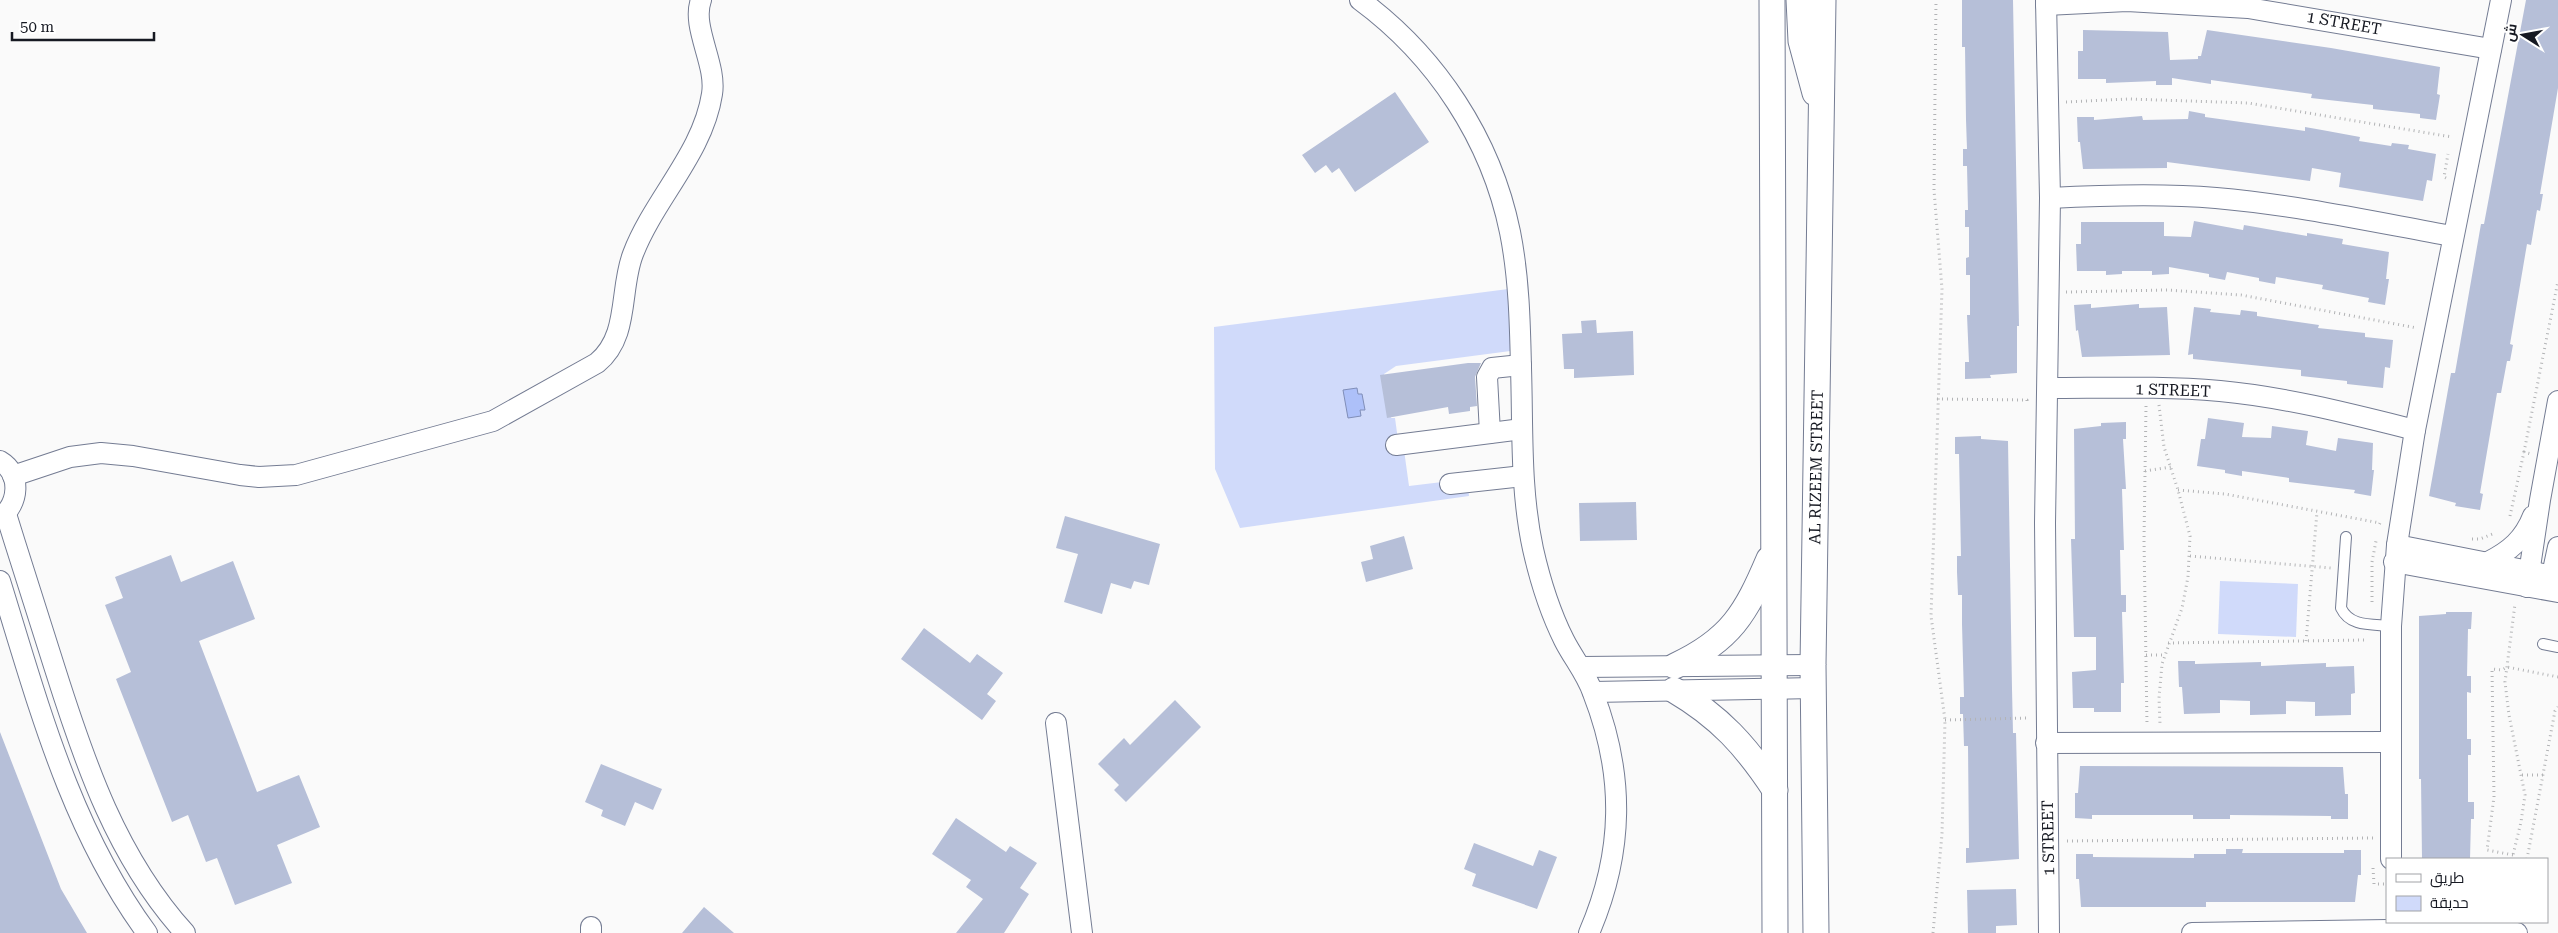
<svg xmlns="http://www.w3.org/2000/svg" width="2558" height="933" font-family="'Roboto Serif',Cairo,serif">
	<style>
		.green { fill: #d0dafa }
		.water { fill: #adc0f9; stroke: #808eb8 }
		.building { fill: #b6bfd8 }
		.lines { fill: none; stroke-linecap: round; stroke-linejoin: round }
		.service-casing { stroke: #747c93; stroke-width: 12 }
		.minor-casing { stroke: #747c93; stroke-width: 22 }
		.tertiary-casing { stroke: #747c93; stroke-width: 27 }
		.path { stroke: #b3b4b6; stroke-width: 3; stroke-dasharray: 1 4; stroke-linecap: butt }
		.service { stroke: #fff; stroke-width: 10 }
		.minor { stroke: #fff; stroke-width: 20 }
		.tertiary { stroke: #fff; stroke-width: 25 }
		.labels { text-anchor: middle; dominant-baseline: central; stroke-width: 4; stroke-linejoin: round; paint-order: stroke }
		.street-label { font-size: 16px; fill: #161922; stroke: #fff }
	</style>
	<rect width="100%" height="100%" fill="#fafafa"/>
	<g class="green">
		<path d="M1516 288 1518 350 1396 366 1384 374 1391 418H1395L1398 440 1404 450 1409 486 1467 479 1469 496 1240 528 1215 469 1214 327Z"/>
		<path d="M2220 581 2298 584 2296 637 2218 634Z"/>
	</g>
	<path class="water" d="M1357 388 1358 394H1362L1365 410H1360L1361 416 1348 418 1343 390Z"/>
	<g class="building">
		<path d="M1962 0H2013L2019 326H2017V373L1990 375 1991 378 1965 379V362H1969L1967 315H1970V275H1966V258L1969 257V227H1965V210H1968L1967 166H1963V149H1967L1966 120 1965 47H1962Z"/>
		<path d="M2526 0H2558V88L2540 194H2543L2540 211 2537 210 2531 245 2527 244 2510 344 2513 345 2510 361H2507L2501 393H2497L2480 493 2483 494 2480 510 2455 506 2456 503 2429 496 2451 373H2455L2481 224H2484Z"/>
		<path d="M2083 30 2168 32 2170 60 2198 59V56H2201L2207 30 2331 48 2440 67 2437 94 2440 95 2436 120 2420 118V114L2373 109V105L2311 98 2312 94 2211 80V84L2172 78V85H2156V81L2106 83V79H2078V51H2083Z"/>
		<path d="M1395 92 1429 142 1355 192 1339 168 1332 173 1326 165 1315 173 1302 155Z"/>
		<path d="M2189 111 2205 114V117L2277 127 2305 131V127L2322 130 2360 137 2359 141 2391 146 2392 143 2409 145 2408 149 2436 154 2432 181 2427 180 2423 201 2339 187 2341 173 2312 168 2310 181 2167 162V168L2083 169 2080 142H2078L2077 117H2094V120L2142 116 2143 120 2188 119Z"/>
		<path d="M2194 221 2243 230 2244 225 2307 236V233L2343 239 2342 244 2389 252 2386 279H2389L2385 305 2368 302 2369 298 2322 289 2323 285 2276 277 2275 284 2259 281V278L2227 272 2225 280 2209 277V274L2169 267V274L2152 275V271H2122V274L2106 275V271H2077L2076 244H2081V222H2164V236L2191 237Z"/>
		<path d="M2091 304V308L2139 304V308L2167 307 2170 355 2082 357 2078 330 2076 331 2074 305Z"/>
		<path d="M2194 307 2211 309 2210 312 2240 315 2241 310 2257 312V316L2319 325 2318 328 2365 333V337L2393 340 2390 368 2385 367 2383 388 2347 384V381L2301 376V370L2193 359V354L2188 355Z"/>
		<path d="M1596 320 1597 333 1633 331 1634 375 1574 378V369H1564L1562 334 1582 333 1581 321Z"/>
		<path d="M1468 363H1481L1475 377 1477 406 1470 407V411L1449 414 1448 407 1387 418 1380 375Z"/>
		<path d="M2208 418 2244 423 2242 437 2271 438 2272 426 2308 431 2306 445 2336 451 2338 438 2373 443 2372 470H2374L2371 496 2354 493 2355 490 2289 482V478L2242 471V476L2225 473V470L2197 466 2201 439H2205Z"/>
		<path d="M2126 422V439H2123L2126 489H2122L2124 550H2120L2121 595H2126V612H2122L2124 683H2121V712H2094V708H2073L2072 672 2096 670V637H2074L2071 539H2075L2074 429 2101 426V423Z"/>
		<path d="M1981 436V439L2008 441 2012 689 2013 733H2016L2019 859 1966 863V848H1969L1968 746H1964L1963 714H1960V697H1964L1962 624V595H1958L1957 572V556H1961L1959 454H1955V437Z"/>
		<path d="M1636 502 1637 540 1580 541 1579 503Z"/>
		<path d="M1065 516 1160 544 1149 585 1134 581 1131 589 1111 583 1102 614 1064 602 1078 554 1056 548Z"/>
		<path d="M1404 536 1413 569 1366 582 1361 562 1373 559 1370 546Z"/>
		<path d="M171 555 181 582 233 561 255 619 199 641 257 792 299 775 320 827 277 845 292 883 235 905 217 858 206 862 188 815 172 822 116 679 131 672 105 605 123 598 115 577Z"/>
		<path d="M2446 612H2472L2471 629H2468L2467 676H2471V693L2467 692V739H2471V755H2468V802H2474V819H2471L2470 859H2422L2421 779H2419V616L2446 614Z"/>
		<path d="M924 628 970 663 977 654 1003 673 987 694 996 701 982 720 901 659Z"/>
		<path d="M2178 661H2195V664L2261 662V666L2326 663V667L2354 666 2355 693 2351 694V715L2315 716V702L2286 701V714L2250 715V701L2220 700V713L2184 714 2182 687H2179Z"/>
		<path d="M1175 700 1201 727 1126 802 1114 790 1119 785 1098 764 1124 738 1130 745Z"/>
		<path d="M0 732 61 889 87 933H0Z"/>
		<path d="M601 764 662 789 653 810 635 802 625 826 601 816 603 810 585 802Z"/>
		<path d="M2080 766 2343 767 2345 794H2348V819H2331V816L2230 815V819H2193V815H2092V819L2075 818V793H2078Z"/>
		<path d="M956 818 1006 852 1010 846 1037 863 1020 888 1029 894 1004 933H956L983 899 966 887 971 880 932 854Z"/>
		<path d="M1474 843 1533 866 1539 850 1557 857 1537 909 1472 886 1476 874 1464 869Z"/>
		<path d="M2226 849H2243L2242 853H2344V850H2361V875H2358L2355 902H2206V907H2081L2079 879H2076V854H2093V857L2194 858V854H2226Z"/>
		<path d="M2016 889 2017 925 1996 926V933H1968L1967 890Z"/>
		<path d="M704 907 734 933H682Z"/>
	</g>
	<g class="lines">
		<g class="service-casing">
			<g id="service">
				<path d="M2346 537 2341 608C2350 627 2371 624 2391 626"/>
				<path d="M2543 644 2558 647"/>
			</g>
		</g>
		<g class="minor-casing">
			<g id="minor">
				<path d="M1360 0C1436 56 1491 139 1510 232 1519 277 1520 323 1521 368 1523 429 1520 489 1533 549 1540 580 1550 612 1564 640 1573 658 1586 673 1593 693 1625 775 1624 852 1589 933"/>
				<path d="M2046 0 2050 198 2045 523 2049 933"/>
				<path d="M2046 5 2127 1 2248 8 2491 49"/>
				<path d="M2050 198C2105 195 2161 193 2216 198 2296 205 2374 222 2452 236"/>
				<path d="M2048 388C2106 388 2163 386 2220 391 2285 397 2351 414 2415 430"/>
				<path d="M1490 433 1487 377 1492 368 1521 365"/>
				<path d="M1396 445 1522 429"/>
				<path d="M0 461C22 474 19 504 0 518"/>
				<path d="M13 476 70 457 101 453 133 456 240 475 259 477 296 475 493 421 597 363C630 336 619 290 633 254 654 199 703 153 712 94 717 64 691 27 701 0"/>
				<path d="M1450 484 1523 476"/>
				<path d="M6 514C22 566 39 618 55 669 85 764 117 858 185 933"/>
				<path d="M2397 545 2558 577"/>
				<path d="M2394 562 2558 592"/>
				<path d="M2488 562C2510 551 2524 539 2533 516"/>
				<path d="M0 581C38 703 70 828 147 933"/>
				<path d="M2527 587 2540 500 2558 401"/>
				<path d="M2549 589 2558 547"/>
				<path d="M1581 667 1813 665"/>
				<path d="M1593 692 1813 688"/>
				<path d="M1056 723 1082 933"/>
				<path d="M2046 743 2389 742"/>
				<path d="M2391 859V626L2397 545 2415 430 2501 0"/>
				<path d="M591 927V933"/>
				<path d="M2192 933 2456 929 2517 933"/>
			</g>
		</g>
		<g class="tertiary-casing">
			<g id="tertiary">
				<path d="M1772 0 1775 933"/>
				<path d="M1799 0 1801 41 1815 93"/>
				<path d="M1675 666C1731 640 1746 613 1769 559"/>
				<path d="M1674 690C1720 717 1746 746 1775 790"/>
				<path d="M1816 933 1813 665 1823 0"/>
			</g>
		</g>
		<g class="path">
			<path d="M2066 102 2129 99 2248 103 2452 137"/>
			<path d="M2446 178 2444 177 2448 154"/>
			<path d="M2066 292 2167 290 2241 295 2417 328"/>
			<path d="M1937 399 2027 400V402"/>
			<path d="M2159 405 2164 447 2178 490 2190 536 2188 577 2182 608 2162 664 2159 698 2160 724"/>
			<path d="M2146 406 2144 540 2147 725"/>
			<path d="M2524 452 2558 281"/>
			<path d="M2145 471 2171 467"/>
			<path d="M2178 490 2225 494 2380 523 2379 525"/>
			<path d="M2510 516 2524 452 2531 454"/>
			<path d="M2472 539H2480L2495 533"/>
			<path d="M2190 556 2331 568"/>
			<path d="M2372 602V562L2376 541"/>
			<path d="M2306 641 2317 512"/>
			<path d="M2168 643 2364 640"/>
			<path d="M2146 655H2165"/>
			<path d="M1945 720 2029 718"/>
			<path d="M2522 775H2543"/>
			<path d="M2067 841 2373 838"/>
			<path d="M2513 855 2487 850 2494 797 2492 669 2502 670 2507 667 2558 677"/>
			<path d="M2512 859 2521 822 2525 795 2509 715 2505 682 2515 604"/>
			<path d="M2527 859 2555 711 2558 707"/>
			<path d="M2373 868 2374 884H2387"/>
			<path d="M1933 933 1942 834 1945 720 1931 616 1942 289 1934 190 1936 0"/>
		</g>
		<use href="#service" class="service"/>
		<use href="#minor" class="minor"/>
		<use href="#tertiary" class="tertiary"/>
	</g>
	<g class="labels">
		<g class="street-label">
			<text transform="translate(2344 23) rotate(10)">1 STREET</text>
			<text transform="translate(2173 390) rotate(2)">1 STREET</text>
			<text transform="translate(1816 467) rotate(-89)">AL RIZEEM STREET</text>
			<text transform="translate(2048 838) rotate(-91)">1 STREET</text>
		</g>
	</g>
	<rect x="2386" y="858" width="162" height="65" fill="#ffffff" stroke="#a2a3a7"/>
	<rect x="2396" y="874" width="25" height="8" fill="#ffffff" stroke="#a2a3a7"/>
	<text x="2430" y="883" font-size="15" fill="#161922">طريق</text>
	<rect x="2396" y="896" width="25" height="15" fill="#d0dafa" stroke="#a2a3a7"/>
	<text x="2430" y="908" font-size="15" fill="#161922">حديقة</text>
	<g transform="translate(2523 35) rotate(281)" stroke="#ffffff" stroke-width="4" paint-order="stroke">
	<path d="M0-4L9 19L0 12L-9 19Z" fill="#161922"/>
	<text y="-8" font-size="14" font-weight="bold" text-anchor="middle" fill="#161922">ش</text>
	</g>
	<path d="M12 32v8h142v-8" fill="none" stroke="#161922" stroke-width="2.5"/>
	<text x="20" y="32" font-size="15" fill="#161922" stroke="#ffffff" stroke-width="4" paint-order="stroke">50 m</text>
</svg>
